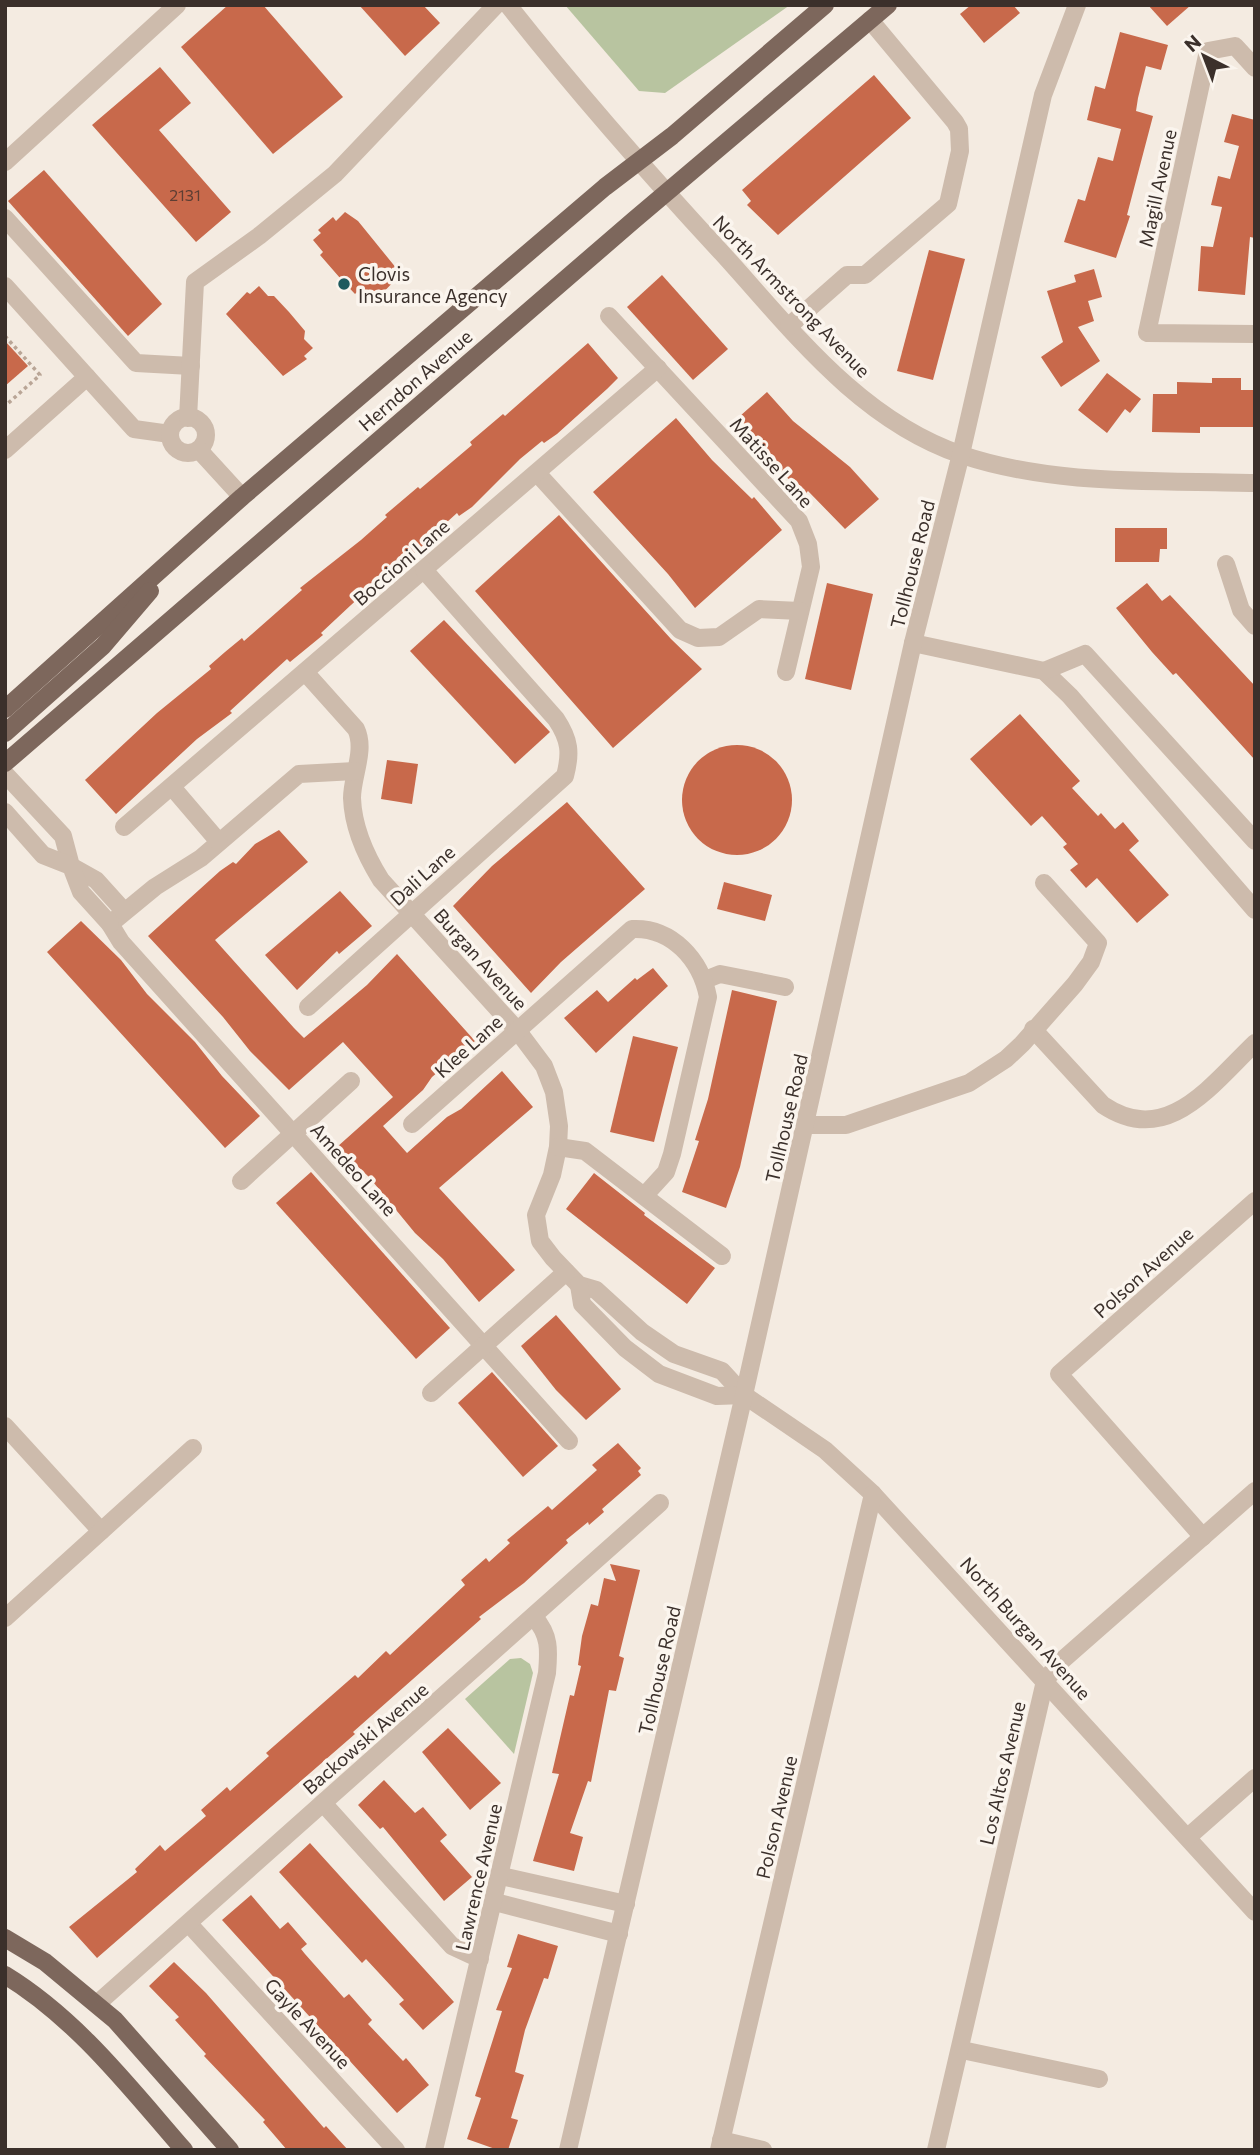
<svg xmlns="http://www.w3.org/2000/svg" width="1260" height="2155" font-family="Commissioner,sans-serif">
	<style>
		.green { fill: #b8c4a0 }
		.building { fill: #c8694b }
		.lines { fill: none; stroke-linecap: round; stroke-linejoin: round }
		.path { stroke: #b9a596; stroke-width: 3.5; stroke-dasharray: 3.5 3.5; stroke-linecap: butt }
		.minor { stroke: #cdbbac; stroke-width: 18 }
		.major { stroke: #7d675c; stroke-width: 18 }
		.poi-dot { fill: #1f5a5e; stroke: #fbf5ee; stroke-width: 2.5 }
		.labels { text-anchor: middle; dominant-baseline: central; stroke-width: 7; stroke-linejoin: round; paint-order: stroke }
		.number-label { font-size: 16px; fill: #5e3e33 }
		.street-label { font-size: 19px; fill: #3b302b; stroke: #fbf5ee }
		.poi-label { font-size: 19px; fill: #3b302b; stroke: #fbf5ee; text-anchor: start }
	</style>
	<rect width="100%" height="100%" fill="#f4ebe1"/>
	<g class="green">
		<path d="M565 5H790L665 93 639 91Z"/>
		<path d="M521 1658 530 1664 533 1673 514 1754 465 1699 510 1659Z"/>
	</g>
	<g class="building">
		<path d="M228 5H263L343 97 273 154 181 47Z"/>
		<path d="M359 5H423L440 23 405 56Z"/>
		<path d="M971 5H1013L1020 13 984 43 960 14Z"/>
		<path d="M1148 5H1191L1167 26Z"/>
		<path d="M1120 32 1168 45 1161 70 1146 66 1138 98 1136 111 1153 116 1127 215 1130 216 1116 258 1064 242 1078 199 1085 201 1098 157 1113 161 1121 129 1087 120 1095 86 1105 89Z"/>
		<path d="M160 67 191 103 159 130 231 212 196 242 92 125Z"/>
		<path d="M874 75 911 118 778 235 747 205 751 201 742 190Z"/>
		<path d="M1232 114 1255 120V238L1250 237 1245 295 1198 291 1201 246 1213 247 1222 207 1211 205 1218 176 1230 179 1239 146 1224 142Z"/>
		<path d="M44 170 162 304 128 336 8 201Z"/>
		<path d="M345 212 358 221 401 274 371 305 359 290 355 294 340 278 320 255 323 252 313 240 321 233 318 230 333 217 336 221Z"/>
		<path d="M929 250 965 259 933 380 897 371Z"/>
		<path d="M1094 269 1102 297 1088 301 1094 321 1078 327 1100 361 1061 387 1041 357 1063 342 1047 291 1076 282 1074 275Z"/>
		<path d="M662 275 728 349 693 380 627 307Z"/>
		<path d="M259 286 268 296H274L289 312 305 331 304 339 313 348 304 356 307 359 283 376 226 314 247 292 250 294Z"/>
		<path d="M5 341 28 366 5 386Z"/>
		<path d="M588 343 618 378 607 389 557 434 544 443 542 441 520 459 472 507 459 516 457 513 436 532 388 580 374 589 372 586 351 605 321 633 323 635 290 662 287 659 230 711 232 713 197 739 116 814 85 780 157 713 211 669 209 666 225 652 242 638 244 641 302 590 300 588 361 540 387 517 385 515 418 487 420 489 472 445 470 442 503 414 505 416Z"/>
		<path d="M1107 373 1141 399 1130 413 1125 409 1107 433 1078 410Z"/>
		<path d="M1212 378H1241V390H1255V427H1200V433L1152 432 1153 394H1177V382L1212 383Z"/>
		<path d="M767 392 793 421 850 467 879 499 845 529 808 491 806 493 785 476 731 424Z"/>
		<path d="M676 418 712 460 752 499 754 497 782 530 695 608 668 574 593 492Z"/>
		<path d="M559 515 671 639 702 669 613 748 475 591Z"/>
		<path d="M1115 528H1167V549H1160L1159 562H1115Z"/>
		<path d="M827 583 873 594 851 690 805 679Z"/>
		<path d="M1147 583 1162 601 1170 595 1255 686V760L1176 673 1173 675 1152 652 1116 608Z"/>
		<path d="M444 620 550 732 515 764 410 651Z"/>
		<path d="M1020 714 1080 781 1072 788 1098 816 1101 813 1115 829 1123 822 1139 841 1129 850 1169 895 1137 923 1097 878 1086 888 1070 870 1078 864 1063 847 1067 844 1042 816 1031 826 970 759Z"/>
		<circle cx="737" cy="800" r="55"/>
		<path d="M387 760 418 764 412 804 381 799Z"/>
		<path d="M567 802 645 889 561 962 531 993 453 906 492 866Z"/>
		<path d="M279 830 308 862 215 940 294 1028 304 1038 367 985 397 954 475 1041 432 1077 423 1090 383 1126 407 1153 447 1117 461 1109 502 1071 533 1107 439 1188 515 1270 479 1302 443 1259 415 1233 369 1177 337 1147 393 1097 343 1042 289 1090 250 1051 223 1017 148 936 220 871 233 862 236 864 255 844Z"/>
		<path d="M724 882 772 895 765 921 717 909Z"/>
		<path d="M340 891 372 926 339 954 337 951 297 990 265 955Z"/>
		<path d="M81 921 121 960 147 994 195 1042 222 1076 260 1116 225 1148 47 952Z"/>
		<path d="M653 968 668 986 596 1053 564 1018 597 990 608 1002 635 978 637 980Z"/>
		<path d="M732 990 777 1001 740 1167 726 1208 682 1192 699 1141 695 1140 708 1099Z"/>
		<path d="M633 1036 678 1047 654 1142 610 1132Z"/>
		<path d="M311 1172 450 1328 416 1359 276 1203Z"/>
		<path d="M594 1173 645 1213 644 1215 715 1268 687 1304 566 1209Z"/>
		<path d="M556 1315 621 1389 586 1420 556 1390 521 1346Z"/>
		<path d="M492 1372 558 1446 523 1477 458 1403Z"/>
		<path d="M618 1443 641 1468 638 1471 641 1475 602 1509 604 1512 589 1525 588 1522 566 1540 568 1543 524 1583 479 1617 481 1619 353 1732 355 1734 97 1958 69 1927 137 1872 135 1869 160 1845 165 1851 206 1816 201 1810 227 1787 230 1791 269 1756 266 1753 355 1675 358 1678 386 1651 390 1655 465 1585 461 1580 486 1558 489 1562 510 1543 507 1540 548 1506 552 1510 597 1470 592 1465Z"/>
		<path d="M610 1564 640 1570 619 1656 624 1658 616 1691 609 1690 591 1782 588 1781 570 1833 583 1837 574 1871 533 1861 559 1774 552 1773 570 1695 574 1696 581 1666 578 1665 582 1636 591 1604 598 1606 604 1578 616 1581Z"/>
		<path d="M448 1728 501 1783 470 1810 422 1752Z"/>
		<path d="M384 1780 415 1813 423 1807 447 1835 440 1841 472 1877 444 1901 383 1827 380 1829 358 1805Z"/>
		<path d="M310 1843 454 2002 423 2030 399 2004 404 2000 366 1959 362 1963 279 1872Z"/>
		<path d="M251 1895 280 1929 288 1922 307 1944 301 1949 305 1954 344 1998 349 1994 372 2020 368 2024 403 2061 406 2058 429 2085 397 2113 222 1920Z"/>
		<path d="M518 1934 558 1946 548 1979 544 1978 525 2030 515 2072 524 2075 511 2118 518 2120 508 2150H498L467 2139 481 2098 475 2096 502 2011 496 2010 512 1968 507 1967Z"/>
		<path d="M174 1962 206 1993 324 2128 326 2126 348 2150H287L263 2122 265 2120 204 2056 206 2054 175 2020 179 2017 149 1986Z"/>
	</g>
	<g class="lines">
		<path class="path" d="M5 336 40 375 5 406"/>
		<g class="minor">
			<path d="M508 5C576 91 648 173 722 253 792 330 859 420 962 455 1055 486 1157 480 1255 483"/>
			<path d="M1255 68 1235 46 1208 51 1147 333 1255 334"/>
			<path d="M5 162 177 5"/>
			<path d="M5 218 136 363 191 366"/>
			<path d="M5 286 87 377 5 450"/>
			<path d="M609 316 799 521 808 544 811 567 786 672"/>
			<path d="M789 326 847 275H865L948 204 960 151 959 129 955 122 870 20"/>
			<path d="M87 377 134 429 170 434"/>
			<circle cx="188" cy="435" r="18"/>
			<path d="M188 418 195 282 259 236 335 174 496 5"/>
			<path d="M199 450 242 497"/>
			<path d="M537 473 680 630 698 638 719 637 759 609 800 611"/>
			<path d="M1226 564 1241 610 1255 626"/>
			<path d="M913 643 1044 671 1070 696 1255 910"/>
			<path d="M1044 671 1085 654 1255 841"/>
			<path d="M305 672 356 729C366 750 352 776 352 798 353 827 366 856 381 880L517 1030 544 1066 554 1092 559 1126 558 1147 552 1175 536 1215 540 1241 553 1258 579 1285 596 1290 642 1332 674 1354 722 1371 744 1395 825 1450 873 1494 1255 1912"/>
			<path d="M355 771 299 774 201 858 155 887 110 924 121 942 569 1441"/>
			<path d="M5 774 63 836 71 866 96 880 124 911"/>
			<path d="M172 787 219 842"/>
			<path d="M5 812 43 855 71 866 81 892 110 924"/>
			<path d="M124 827 658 368"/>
			<path d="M705 980 720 974 785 987"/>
			<path d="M308 1007 565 776C571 753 570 740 556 719L424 570"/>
			<path d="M1033 1029 1103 1105C1167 1148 1211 1085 1255 1043"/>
			<path d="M412 1124 632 929C672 927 701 960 708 997L672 1154 666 1172 645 1195"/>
			<path d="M806 1125H846L969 1083 1006 1059 1022 1044 1075 984 1091 962 1098 943 1044 883"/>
			<path d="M558 1147 585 1151 722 1256"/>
			<path d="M241 1181 351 1081"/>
			<path d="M579 1285 582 1304 625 1348 659 1374 717 1396 744 1395"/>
			<path d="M431 1393 566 1272"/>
			<path d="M5 1426 101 1531"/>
			<path d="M1203 1537 1059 1374 1255 1201"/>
			<path d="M5 1618 193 1448"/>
			<path d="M323 1803 452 1946 480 1959"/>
			<path d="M1188 1837 1255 1778"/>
			<path d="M501 1876 626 1904"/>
			<path d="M495 1902 619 1934"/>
			<path d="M189 1924 396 2150"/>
			<path d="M98 2003 660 1503"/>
			<path d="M962 2050 1099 2079"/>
			<path d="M721 2140 763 2150"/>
			<path d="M434 2150 547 1673C549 1650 550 1635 534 1617"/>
			<path d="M568 2150 744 1395 913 643 961 454 1043 95 1077 5"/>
			<path d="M719 2150 873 1494"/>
			<path d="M936 2150 1045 1681 1058 1664 1255 1491"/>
		</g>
		<g class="major">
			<path d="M5 709 242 497 605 187 672 136 825 5"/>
			<path d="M5 733 103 646 150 591"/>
			<path d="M5 763 634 220 888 5"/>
			<path d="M5 1938 45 1962 115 2020 230 2150"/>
			<path d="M5 1975C77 2019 129 2087 184 2150"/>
		</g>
	</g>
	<circle class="poi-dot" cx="344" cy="284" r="7"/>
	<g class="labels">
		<g class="number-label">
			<text x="185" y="194">2131</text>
		</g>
		<g class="street-label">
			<text transform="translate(1157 188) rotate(-78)">Magill Avenue</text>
			<text transform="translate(792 296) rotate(46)">North Armstrong Avenue</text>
			<text transform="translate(415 380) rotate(-41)">Herndon Avenue</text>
			<text transform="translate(772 462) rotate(48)">Matisse Lane</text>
			<text transform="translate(401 562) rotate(-41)">Boccioni Lane</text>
			<text transform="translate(912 564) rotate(-76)">Tollhouse Road</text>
			<text transform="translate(422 875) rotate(-42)">Dali Lane</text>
			<text transform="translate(481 959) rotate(48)">Burgan Avenue</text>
			<text transform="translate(468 1046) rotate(-42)">Klee Lane</text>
			<text transform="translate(786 1118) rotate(-77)">Tollhouse Road</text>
			<text transform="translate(354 1169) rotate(48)">Amedeo Lane</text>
			<text transform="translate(1143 1272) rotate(-42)">Polson Avenue</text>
			<text transform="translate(1026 1628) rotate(48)">North Burgan Avenue</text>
			<text transform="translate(659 1670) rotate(-77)">Tollhouse Road</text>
			<text transform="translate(365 1738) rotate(-41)">Backowski Avenue</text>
			<text transform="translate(1002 1773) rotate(-77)">Los Altos Avenue</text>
			<text transform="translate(776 1817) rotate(-77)">Polson Avenue</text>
			<text transform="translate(478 1877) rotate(-77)">Lawrence Avenue</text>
			<text transform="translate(308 2023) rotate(47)">Gayle Avenue</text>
		</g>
		<g class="poi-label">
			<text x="358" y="273">Clovis<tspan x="358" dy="22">Insurance Agency</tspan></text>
		</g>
	</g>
	<rect width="1260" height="2155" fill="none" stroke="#3b302b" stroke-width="14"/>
	<g transform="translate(1204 56) rotate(318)" stroke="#fbf5ee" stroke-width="5" paint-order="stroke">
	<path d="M0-5L12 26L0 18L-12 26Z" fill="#3b302b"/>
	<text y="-10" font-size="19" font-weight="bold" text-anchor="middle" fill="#3b302b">N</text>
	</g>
</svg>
